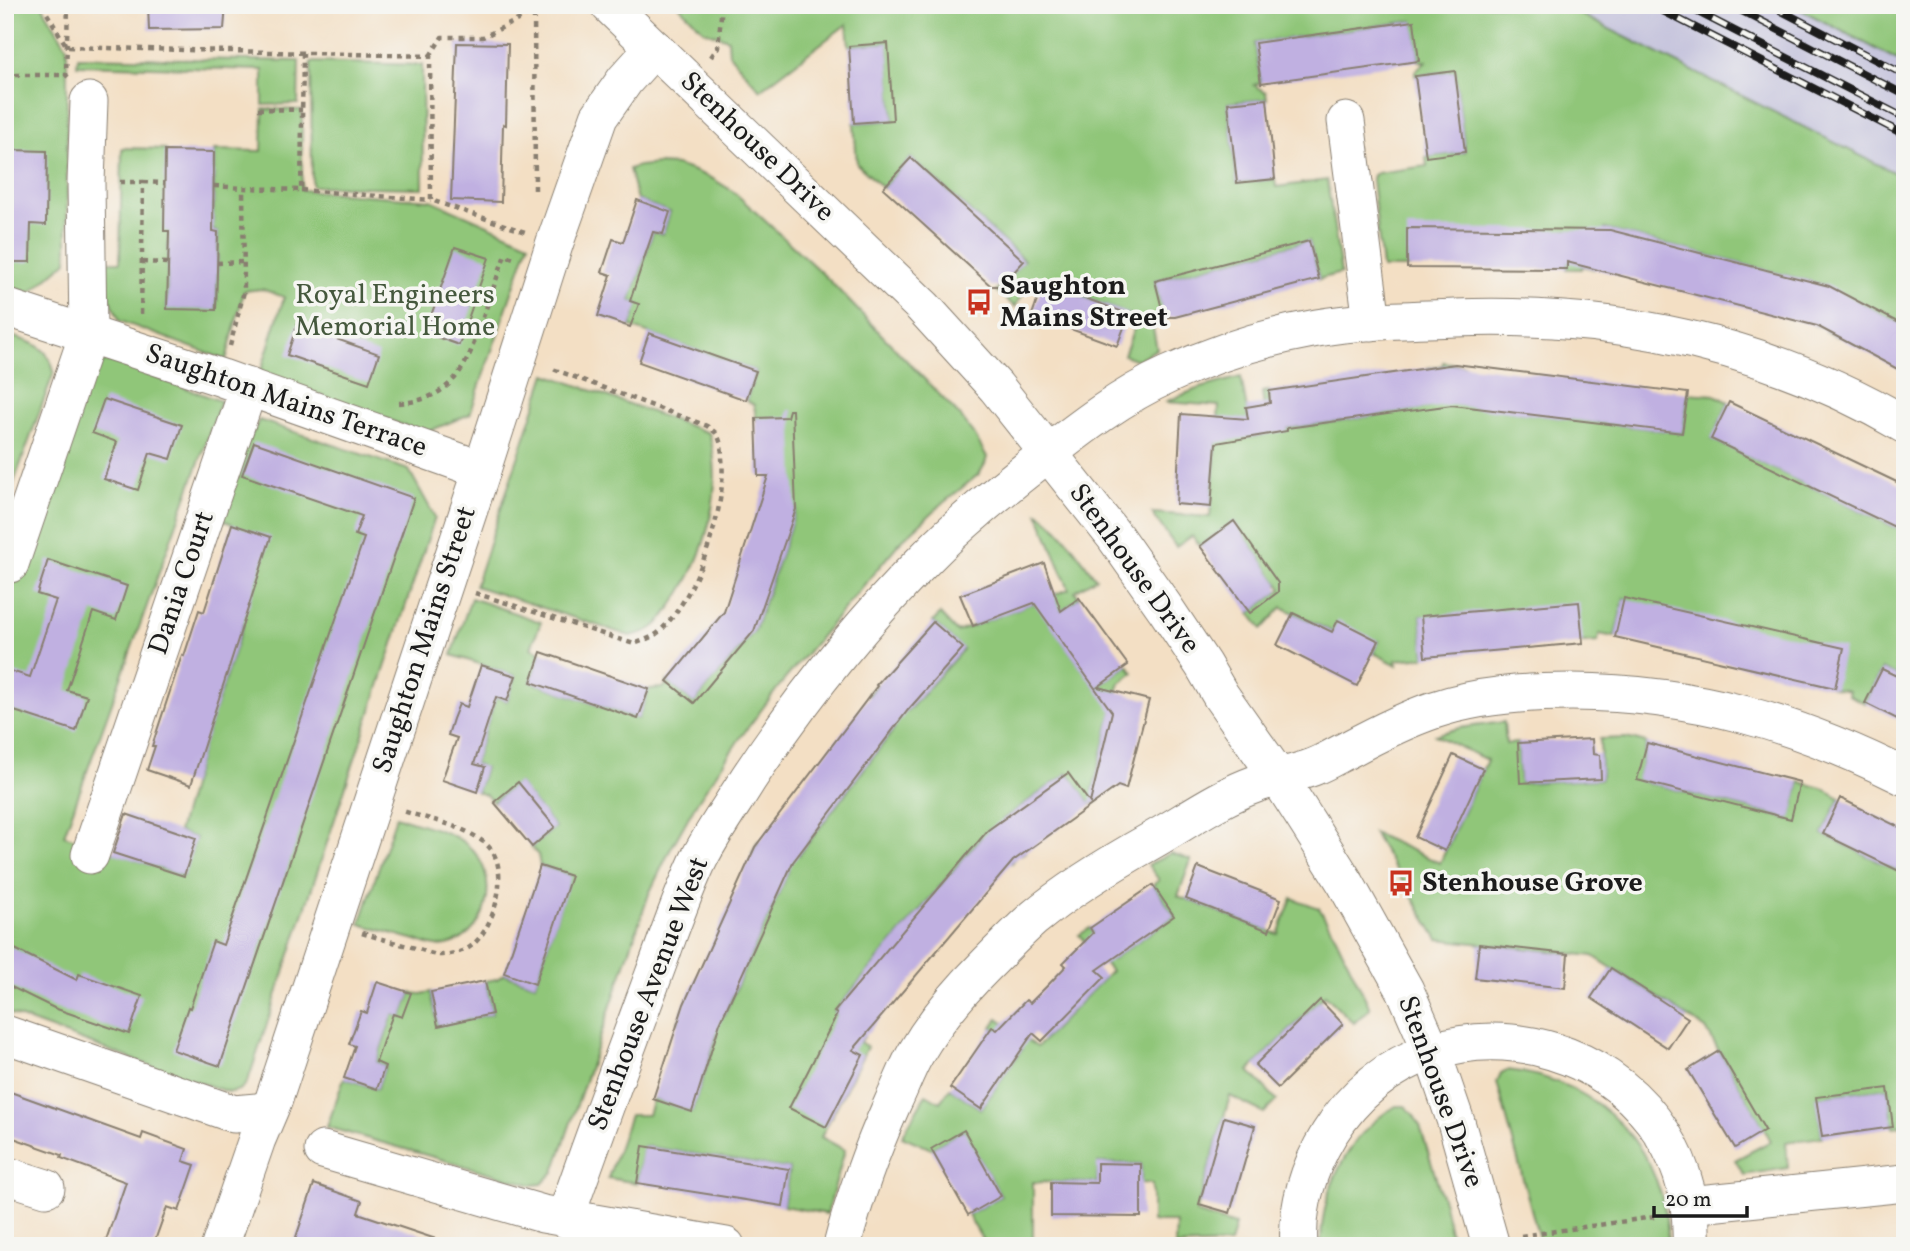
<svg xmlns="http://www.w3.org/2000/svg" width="1910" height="1251" font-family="Vollkorn,serif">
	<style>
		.industrial { fill: #c3c1db }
		.green { fill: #90c679; stroke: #56714a; stroke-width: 2 }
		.building { fill: #c0b0e1 }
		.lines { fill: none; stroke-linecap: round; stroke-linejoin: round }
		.minor-casing { stroke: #887e70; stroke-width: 39 }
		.path { stroke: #887e70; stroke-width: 4.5; stroke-dasharray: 5 5; stroke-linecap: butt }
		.minor { stroke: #fff; stroke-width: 37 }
		.rail-casing { stroke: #1c1c1c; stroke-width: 8 }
		.rail { stroke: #f6f6f2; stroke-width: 5; stroke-dasharray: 16; stroke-linecap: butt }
		.labels { text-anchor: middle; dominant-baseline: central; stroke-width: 7; stroke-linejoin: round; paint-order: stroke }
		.street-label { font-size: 28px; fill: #1c1c1c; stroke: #f6f6f2 }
		.poi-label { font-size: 28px; font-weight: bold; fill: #1c1c1c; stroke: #f6f6f2; text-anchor: start }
		.park-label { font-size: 28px; fill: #45583d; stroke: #f6f6f2 }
	</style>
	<rect width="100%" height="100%" fill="#f6f6f2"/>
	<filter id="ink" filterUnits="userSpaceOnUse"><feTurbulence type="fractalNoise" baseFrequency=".0143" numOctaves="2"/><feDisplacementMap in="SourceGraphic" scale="14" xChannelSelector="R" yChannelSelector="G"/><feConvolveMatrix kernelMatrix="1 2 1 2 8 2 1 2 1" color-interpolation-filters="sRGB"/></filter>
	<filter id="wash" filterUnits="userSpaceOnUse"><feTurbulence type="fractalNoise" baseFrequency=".00686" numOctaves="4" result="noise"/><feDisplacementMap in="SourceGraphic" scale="28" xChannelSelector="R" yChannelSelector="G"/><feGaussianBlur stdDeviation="1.57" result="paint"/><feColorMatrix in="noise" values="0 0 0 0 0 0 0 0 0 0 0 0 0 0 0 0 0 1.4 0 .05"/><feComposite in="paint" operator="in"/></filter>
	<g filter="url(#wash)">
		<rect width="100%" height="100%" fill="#f3dfc4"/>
		<path class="industrial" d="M1562 5H1792L1905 64V178Z"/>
		<g class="green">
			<path d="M5 5H42L67 47V261L30 293 5 286Z"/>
			<path d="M678 5H1562L1905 178V326L1857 301 1838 337 1825 331V328L1814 325 1824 285 1605 229 1594 269 1582 266V269H1567V230L1407 268H1382L1372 179 1373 175 1377 173 1427 166 1426 157 1465 152 1455 71 1415 76V71L1426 61H1419L1413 21 1255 43 1261 83 1254 85 1266 92 1267 99 1228 103 1237 183 1275 179 1276 187 1327 180 1341 273 1319 279 1309 241 1155 281 1165 319 1152 323 1157 349 1137 360 1124 355 1138 318 1033 278 1015 307 996 291 1024 260 911 158 883 188 857 164 854 123 893 120 887 43 849 46 847 24 760 90 729 54 728 39 704 31Z"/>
			<path d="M1792 5H1905V64Z"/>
			<path d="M78 57 299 61 298 104 263 105V70L77 65Z"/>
			<path d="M311 62 422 65 423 188 312 186Z"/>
			<path d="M263 109 302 110V190L431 200 529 243 470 414 425 433 260 374 284 297 262 289 244 291 226 360 120 321 101 279 106 262H120L122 148 166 149 169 231 167 308 216 309 218 232 213 231 214 150 262 151Z"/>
			<path d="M658 164 676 165 694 171 713 179 734 192 826 277 960 416 975 436 987 457 985 464 979 474 942 504 900 542 780 685 738 741 696 804 669 852 649 894 554 1172 542 1184 532 1185 327 1127 344 1078 377 1089 385 1066 376 1062 393 1014 402 1017 411 993 421 994 431 992 438 1025 492 1014 485 981 497 979 504 974 535 984 570 876 540 866 538 855 531 847 555 827 518 783 493 802 486 795 477 792 485 768 474 764 496 697 507 701 516 676 452 655 471 598 541 622 531 648 541 652 531 682 638 719 649 689 663 688 667 684V681L694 703 755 630 796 509 756 418 754 405 746 400 756 371 630 327 638 304 630 301 653 232 663 234 670 212 637 200 629 169 639 166Z"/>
			<path d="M5 334C29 342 49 344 54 372L5 507Z"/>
			<path d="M104 362H115L221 401 64 835 183 876 196 838 178 832 203 745 243 625 232 524 211 514 259 420 409 470 435 517 249 1078C245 1088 239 1092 228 1092L157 1068 5 1012V570L94 371Z"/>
			<path d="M1443 362 1464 365 1459 405 1682 433 1688 393 1715 395 1729 402 1712 439 1905 532V680L1882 669 1865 703 1848 695 1849 691 1835 688 1624 598 1615 637 1599 634 1598 642 1583 643 1421 616 1425 657 1396 660 1397 665 1374 653 1379 641 1332 632 1282 607 1262 629 1250 613 1282 589 1234 522 1200 546 1192 536 1176 547 1152 513 1210 517 1219 406 1165 402 1197 389 1241 377 1252 437 1267 434 1262 392 1269 391 1275 430 1432 407 1427 368 1443 365Z"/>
			<path d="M546 374 709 433C725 490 706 557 673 604 667 613 660 624 651 629 645 633 637 634 630 636L475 586Z"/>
			<path d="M1038 513C1058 523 1082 560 1096 578L1075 591 1079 598 1048 621 1096 688 1128 665 1133 673 1120 683 1117 692 1093 790 1099 800 1091 805 1068 773 1003 819 1026 852 1016 857 1012 863 981 838 834 1012 864 1037 860 1042 867 1047 821 1137 845 1150 827 1214 783 1206 789 1169 644 1146 637 1183 608 1178 630 1115H648L653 1099 692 1111 717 1035 678 1022 687 999 724 1015 789 870 752 853 758 841 799 855 895 728 868 694 876 685 907 712 963 649 933 622 940 614 957 632 1069 589Z"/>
			<path d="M1504 722 1506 744 1518 743 1520 783 1601 779 1600 739 1626 738 1647 743 1638 780 1790 819 1800 782 1822 788 1840 798 1823 834 1905 874V1125L1893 1127 1888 1088 1817 1097 1822 1137 1786 1142 1788 1168 1744 1175 1735 1160 1771 1141 1706 1029 1593 956 1438 939 1373 833 1440 863 1487 760 1435 735 1459 728Z"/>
			<path d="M396 816C417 824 449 830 466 844 505 874 488 944 438 946 429 946 420 941 412 939 394 934 377 929 360 924Z"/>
			<path d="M1171 853 1191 860 1178 896 1269 931 1278 934 1292 898 1319 908 1336 937 1370 1008 1354 1023 1325 995 1249 1071 1277 1100 1264 1113 1230 1096 1196 1213 1235 1225 1230 1244 1175 1246 1176 1222H1152V1184L1141 1183V1164L1098 1163 1097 1183 1033 1182V1246H986L968 1215 1001 1196 963 1131 931 1149 902 1136 926 1094 940 1102 950 1088 981 1109 1022 1049 992 1027 998 1018 1037 1047 1111 971 1079 935 1090 928 1112 959 1174 916 1153 885 1159 880 1148 865Z"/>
			<path d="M1507 1070C1599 1079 1669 1152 1668 1246H1541L1497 1082 1501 1073Z"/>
			<path d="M1396 1106H1405L1413 1114 1420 1126 1444 1204 1453 1246H1321C1321 1191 1348 1133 1396 1106Z"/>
		</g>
		<g id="blocks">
			<g class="building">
				<path d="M148 5H226L224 29 149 30Z"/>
				<path d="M1414 21 1419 61 1261 83 1255 43Z"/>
				<path d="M457 43 508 44 506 125 503 124 501 202 451 200Z"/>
				<path d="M888 43 893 120 854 123 849 46Z"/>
				<path d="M1455 71 1465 152 1426 157 1415 76Z"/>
				<path d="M1267 99 1275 179 1237 183 1228 103Z"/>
				<path d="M12 150 47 151 46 225 31 224 30 262H5V222H11Z"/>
				<path d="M165 151 214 152 213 231 218 232 216 310 167 309 169 231H164Z"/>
				<path d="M911 158 1024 261 1001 286H991L883 188Z"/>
				<path d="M637 200 670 212 663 234 653 232 630 301 639 304 630 327 598 316 611 275 602 272 613 239 623 242Z"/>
				<path d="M1407 228 1610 230 1829 286 1905 326V373L1817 326 1567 262V269L1407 268Z"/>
				<path d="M1309 241 1319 279 1175 317H1164L1155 281Z"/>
				<path d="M455 247 489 258 459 345 425 333Z"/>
				<path d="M1043 283 1129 314 1117 346 1032 315Z"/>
				<path d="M297 325 379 354 369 383 287 355Z"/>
				<path d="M649 333 756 371 746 400 639 362Z"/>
				<path d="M1455 364 1688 393 1682 433 1452 405 1287 428V431L1216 443 1211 507 1176 504 1181 414 1248 419 1246 407 1270 403 1269 391Z"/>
				<path d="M104 399 182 425 171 459 150 453 138 490 104 479 117 442 92 433Z"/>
				<path d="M1729 402 1905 486V532L1711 439Z"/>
				<path d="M789 410H792L796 509 754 631 694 703 667 681 724 612 768 476H758L756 418 787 417Z"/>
				<path d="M254 442 414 498 220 1066 173 1050 188 1007 190 1008 213 941 223 945 364 538 355 535 362 516 242 475Z"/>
				<path d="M1234 521 1278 583V592L1250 613 1200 546Z"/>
				<path d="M232 524 271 537 191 785 147 770 155 746H152L182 655 184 656 199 610 204 612Z"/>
				<path d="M48 560 127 586 116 620 93 612 67 690 87 696 76 731 5 708V669L30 677 56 600 37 594Z"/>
				<path d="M1044 563 1061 611 1079 598 1128 665 1098 687 1149 700 1126 789 1118 786 1013 861 853 1050 863 1055 826 1127 789 1108 837 1014 834 1012 988 830 1068 773 1090 803 1112 712 1034 603 973 626 960 595Z"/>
				<path d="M1624 598 1844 648 1835 688 1615 637Z"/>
				<path d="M1579 602 1583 643 1425 657 1421 616Z"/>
				<path d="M1293 613 1332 632 1338 620 1379 641 1357 686 1277 645Z"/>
				<path d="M933 622 963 648 908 710 793 862 720 1023 692 1112 653 1099 684 1004 755 847 877 686 876 685Z"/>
				<path d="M541 652 649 689 638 719 531 682Z"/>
				<path d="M481 665 516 676 507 701 496 697 474 764 485 767 477 792 442 780 457 738 448 735 453 719 459 704 467 707Z"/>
				<path d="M1882 669 1905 680V723L1865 703Z"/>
				<path d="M1592 739 1593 754 1600 755 1601 779 1520 783 1518 743Z"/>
				<path d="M1647 743 1800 782 1791 819 1637 780Z"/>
				<path d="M1453 755 1483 769 1445 851 1415 837Z"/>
				<path d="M518 782 555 827 532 847 494 802Z"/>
				<path d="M1840 798 1905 830V874L1823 834Z"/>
				<path d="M126 814 196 838 184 876 113 853Z"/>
				<path d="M540 866 571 876 535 984 504 973Z"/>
				<path d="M1198 867 1281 899 1269 931 1186 899Z"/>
				<path d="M1153 885 1174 916 1097 970 1105 977 1042 1041 1033 1033 981 1109 950 1088 992 1027 997 1030 1026 1000 1030 1003 1049 984 1066 966 1063 963 1093 933 1090 928Z"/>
				<path d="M5 944 77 980 79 974 142 996 129 1034 54 1008 5 984Z"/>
				<path d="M1479 944 1568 954 1565 988 1475 978Z"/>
				<path d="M1611 968 1688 1018 1668 1048 1591 998Z"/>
				<path d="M485 981 492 1014 438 1026 431 992Z"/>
				<path d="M377 982 411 993 402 1017 393 1014 384 1038 376 1062 385 1066 377 1089 344 1078 355 1046 349 1044 361 1011 367 1013Z"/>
				<path d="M1320 1000 1343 1024 1278 1088 1255 1065Z"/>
				<path d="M1719 1051 1765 1130 1735 1148 1688 1070Z"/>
				<path d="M1888 1088 1893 1127 1822 1137 1816 1097Z"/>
				<path d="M5 1090 141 1139 143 1133 187 1149 183 1161 195 1165 179 1211 167 1207 153 1246H104L126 1182 61 1158 62 1155 5 1135Z"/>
				<path d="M1224 1117 1255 1126 1230 1213 1199 1204Z"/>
				<path d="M964 1130 1001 1196 968 1215 931 1149Z"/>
				<path d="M643 1146 789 1169 783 1206 637 1183Z"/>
				<path d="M1097 1163 1141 1164V1217L1051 1216V1182L1097 1183Z"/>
				<path d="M314 1184 362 1201 358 1213 442 1241V1246H293Z"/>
			</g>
		</g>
	</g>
	<g filter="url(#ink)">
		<use href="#blocks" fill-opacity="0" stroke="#887e70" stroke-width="2"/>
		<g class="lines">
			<g class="minor-casing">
				<g id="minor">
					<path d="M609 5 923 307 996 387 1115 537 1165 608 1203 665 1221 696 1279 778 1309 825 1346 884 1405 990 1432 1052 1456 1122 1491 1246"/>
					<path d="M1346 121 1372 322"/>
					<path d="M5 307 222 378 482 470"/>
					<path d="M5 562 10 564 88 334 86 182 89 101"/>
					<path d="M90 855 249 387"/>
					<path d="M5 1034 234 1114 267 1111"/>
					<path d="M323 1150 543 1214 726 1246"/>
					<path d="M5 1175 46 1188"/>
					<path d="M1689 1205 1905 1183"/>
					<path d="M565 1219C593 1138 623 1058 653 977 668 937 681 896 700 857 714 830 732 805 748 779 800 700 860 624 927 557 961 522 1000 491 1038 461 1079 429 1121 396 1168 375 1215 353 1266 337 1317 328 1362 320 1409 320 1455 318 1613 312 1767 344 1905 425"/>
					<path d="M220 1246 257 1139 274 1099 482 470 555 242 599 117 625 80 654 48"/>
					<path d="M842 1246C855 1195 872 1149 893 1102 901 1086 907 1068 916 1053 935 1020 960 991 986 965 1002 949 1017 933 1034 918 1070 888 1110 864 1151 841 1185 822 1219 797 1256 784 1275 777 1295 774 1313 767 1326 762 1337 755 1349 749 1377 734 1404 720 1434 710 1478 695 1526 692 1572 692 1695 693 1795 722 1905 777"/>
					<path d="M1299 1246C1296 1207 1309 1167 1329 1134 1434 964 1700 1046 1691 1246"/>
				</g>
			</g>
			<g class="path">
				<path d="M42 5 67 47 430 56 431 200 525 232"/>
				<path d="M534 5 535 192"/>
				<path d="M430 56 442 37H483L534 12"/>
				<path d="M711 57 718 47 722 5"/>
				<path d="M5 75H66"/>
				<path d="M68 77 66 75 68 5"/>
				<path d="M258 109 302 110"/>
				<path d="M120 182H143L141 319"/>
				<path d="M143 182 165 183"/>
				<path d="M214 186 243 188"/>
				<path d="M301 190 431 200"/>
				<path d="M142 262 168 263"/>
				<path d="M217 263 244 262"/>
				<path d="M230 346 244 291 243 188 301 190 303 53"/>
				<path d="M399 403C436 401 457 384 471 351L505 255 516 259"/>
				<path d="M475 593 634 644C644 640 655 637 662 629 698 593 727 509 722 458 722 450 721 440 716 433 715 432 708 427 707 426L550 368"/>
				<path d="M362 933C381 939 400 944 419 949 425 951 433 955 439 955 449 955 463 952 470 947 495 929 512 868 487 845 465 825 430 820 403 811"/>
				<path d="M1521 1236 1654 1217"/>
			</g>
			<use href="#minor" class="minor"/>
			<g class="rail-casing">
				<g id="rail">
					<path d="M1651 5 1905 135"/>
					<path d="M1684 5 1905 118"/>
					<path d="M1730 5 1905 95"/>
					<path d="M1770 5 1905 75"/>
				</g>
			</g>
			<use href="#rail" class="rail"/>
		</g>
	</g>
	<defs>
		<g id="bus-bare" transform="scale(2.1)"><path d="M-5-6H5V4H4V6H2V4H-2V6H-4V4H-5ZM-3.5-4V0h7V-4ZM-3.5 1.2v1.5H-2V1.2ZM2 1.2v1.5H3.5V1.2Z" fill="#c8321e" stroke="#f6f6f2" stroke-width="2.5" paint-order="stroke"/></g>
	</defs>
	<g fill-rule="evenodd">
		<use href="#bus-bare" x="979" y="302"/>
		<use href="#bus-bare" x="1401" y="883"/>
	</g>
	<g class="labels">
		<g class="street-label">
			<text transform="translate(757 147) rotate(44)">Stenhouse Drive</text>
			<text transform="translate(286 401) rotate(19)">Saughton Mains Terrace</text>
			<text transform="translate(1134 569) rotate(54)">Stenhouse Drive</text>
			<text transform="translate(182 583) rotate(-71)">Dania Court</text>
			<text transform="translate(425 640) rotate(-72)">Saughton Mains Street</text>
			<text transform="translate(649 994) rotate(-69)">Stenhouse Avenue West</text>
			<text transform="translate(1440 1092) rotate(70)">Stenhouse Drive</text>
		</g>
		<g class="poi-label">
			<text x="1000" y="286">Saughton<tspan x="1000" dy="32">Mains Street</tspan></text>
			<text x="1422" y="883">Stenhouse Grove</text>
		</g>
		<g class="park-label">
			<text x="395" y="295">Royal Engineers<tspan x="395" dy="32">Memorial Home</tspan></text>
		</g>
	</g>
	<rect width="1910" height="1251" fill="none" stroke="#f6f6f2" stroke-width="28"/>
	<path d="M1654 1206v10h93v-10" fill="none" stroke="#1c1c1c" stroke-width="3.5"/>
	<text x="1665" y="1206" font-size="21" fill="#1c1c1c" stroke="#f6f6f2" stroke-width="5" paint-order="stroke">20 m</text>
</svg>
